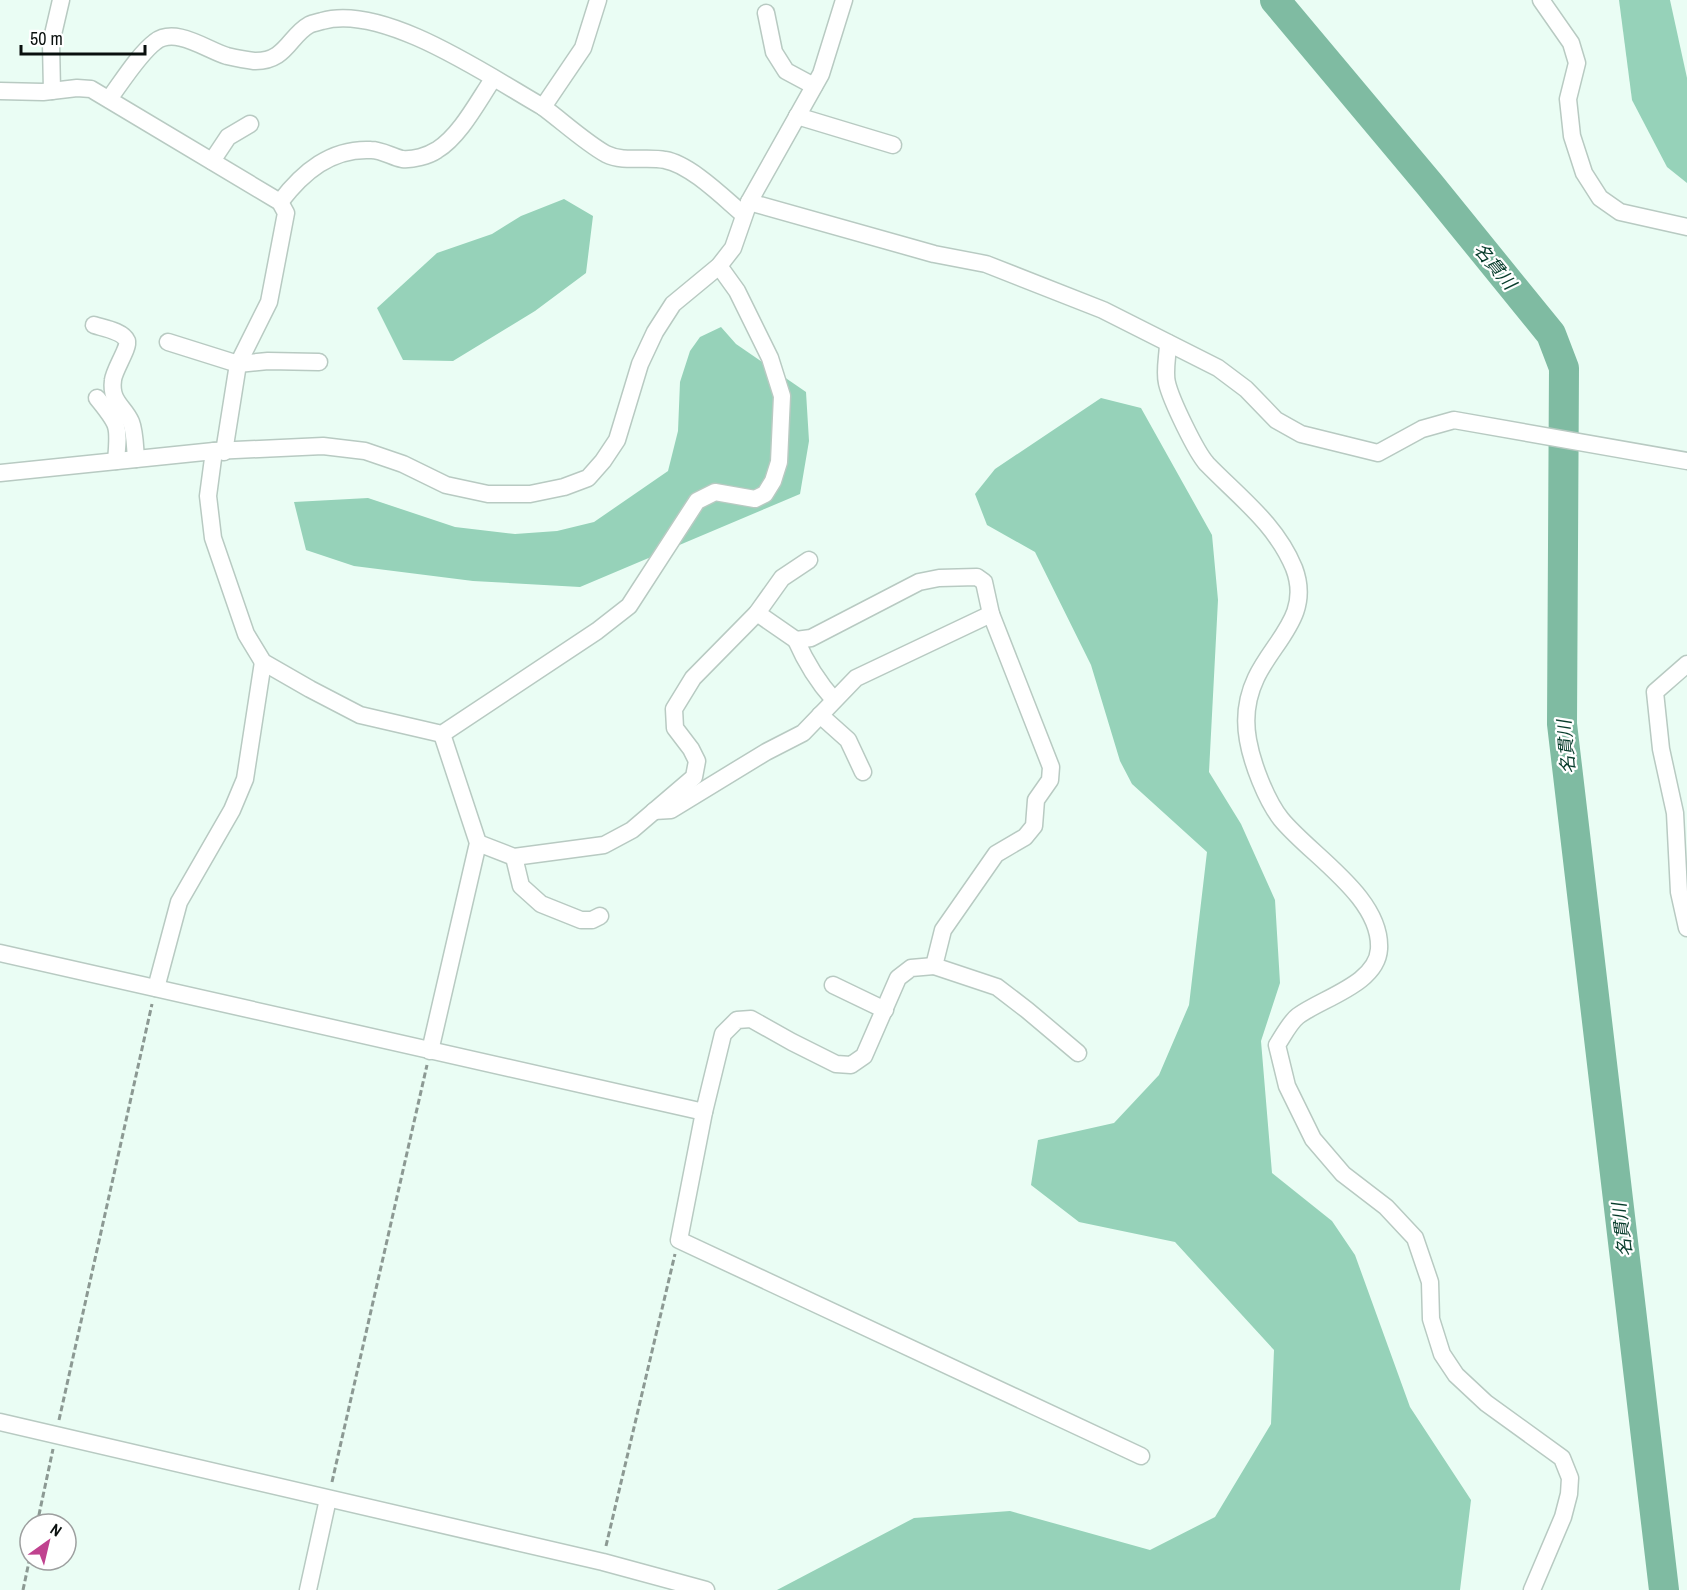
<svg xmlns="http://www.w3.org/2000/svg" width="1687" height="1590" font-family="'Archivo Narrow','Noto Sans JP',sans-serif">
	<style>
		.forest { fill: #96d2b9 }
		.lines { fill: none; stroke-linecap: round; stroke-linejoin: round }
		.river { stroke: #7fbba2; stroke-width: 30 }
		.minor-casing { stroke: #b8cac2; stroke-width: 19 }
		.path { stroke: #8c9993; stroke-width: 3; stroke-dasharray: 6 3; stroke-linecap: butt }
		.minor { stroke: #fff; stroke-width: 16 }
		.labels { text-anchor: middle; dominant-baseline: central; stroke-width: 4.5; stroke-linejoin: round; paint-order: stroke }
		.water-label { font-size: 18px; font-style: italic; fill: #073c2b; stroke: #fff }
	</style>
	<rect width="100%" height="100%" fill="#eafdf4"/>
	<g class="forest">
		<path d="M1619 0H1670L1687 78V183L1667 167 1632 100Z"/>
		<path d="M564 199 593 216 586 273 535 311 453 361 403 360 377 308 437 253 492 234 521 216Z"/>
		<path d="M721 327 736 344 806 392 809 441 800 494 580 587 473 581 354 566 306 550 294 502 368 498 455 527 515 534 557 531 594 522 668 471 678 431 680 382 690 351 700 337Z"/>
		<path d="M1101 398 1141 408 1212 535 1218 600 1209 772 1241 824 1275 900 1280 983 1261 1041 1272 1173 1332 1221 1355 1255 1410 1407 1471 1500 1460 1590H777L914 1518 1010 1511 1150 1550 1215 1517 1271 1424 1274 1350 1175 1242 1079 1222 1031 1185 1038 1140 1114 1123 1159 1075 1189 1005 1207 852 1132 784 1120 761 1091 665 1035 552 987 525 975 494 995 469Z"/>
	</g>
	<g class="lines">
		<path class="river" d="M1275 0 1430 185 1551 334 1564 368 1562 724 1664 1590"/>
		<g class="minor-casing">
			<g id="minor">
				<path d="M598 0 583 48 543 107C562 121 586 143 606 154 624 163 646 156 665 160 690 164 725 199 744 215"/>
				<path d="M1541 0 1571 43 1577 63 1568 99 1572 136 1584 173 1600 198 1620 212 1687 227"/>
				<path d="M766 13 774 52 786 71 814 86"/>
				<path d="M0 91 43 92 77 88 91 89 280 202 286 213 269 302 238 364 224 452"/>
				<path d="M52 91 51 43 61 0"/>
				<path d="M109 99C121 83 139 54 155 42 175 26 207 50 227 56 236 58 246 60 254 61 286 62 289 36 309 25 313 23 319 22 322 21 384 3 490 77 543 107"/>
				<path d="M797 116 893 145"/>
				<path d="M212 161 228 137 250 124"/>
				<path d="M280 202C303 172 331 148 371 150 382 150 392 157 402 159 413 160 428 156 437 150 460 136 478 101 493 79"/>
				<path d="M749 202 934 254 986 264 1103 310 1218 368 1246 389 1276 420 1301 434 1378 453 1422 429 1454 420 1687 461"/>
				<path d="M94 325C103 328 123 331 127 341 129 348 114 370 113 380 110 402 124 406 131 422 135 432 135 448 136 459"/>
				<path d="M168 342 238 364 268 361 319 362"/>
				<path d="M1168 343C1168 355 1164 371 1167 383 1171 400 1196 452 1207 464 1239 497 1276 524 1294 568 1312 615 1274 640 1256 678 1247 697 1244 718 1248 740 1252 763 1266 800 1281 819 1310 855 1382 897 1379 949 1377 984 1322 998 1298 1016 1290 1022 1283 1036 1277 1045L1287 1086 1313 1139 1343 1174 1386 1207 1415 1238 1430 1282 1431 1319 1442 1354 1456 1375 1486 1403 1562 1458 1570 1478 1569 1494 1563 1517 1532 1590"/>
				<path d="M97 398C120 426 119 426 116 461"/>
				<path d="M214 451 208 496 213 538 246 634 263 662 310 689 360 715 442 734 597 631 629 606 697 501 715 492 755 499 765 494 773 481 779 462 782 396 770 358 737 291 719 266"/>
				<path d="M0 473 214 451 323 446 365 451 403 464 446 485 488 494H530L564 487 588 478 603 461 617 440 640 364 655 332 673 304 719 266 733 248 749 202 821 74 844 0"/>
				<path d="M991 614 1051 767 1050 780 1036 800 1034 826 1025 837 996 854 943 930 934 966 997 987 1027 1010 1078 1053"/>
				<path d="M796 640C806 663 817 681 834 700"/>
				<path d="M1687 664 1655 692 1661 749 1675 813 1679 892 1687 928"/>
				<path d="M820 715 848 740 863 772"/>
				<path d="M654 811 671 810 766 752 803 733 856 678 991 614 984 582 977 577 939 578 919 582 811 638 796 640 757 613"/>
				<path d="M478 843 514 857 604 845 632 830 694 777 697 761 691 749 675 728 674 709 693 678 757 613 782 578 809 560"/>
				<path d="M514 857 521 886 541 904 581 920H592L600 916"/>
				<path d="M0 953 704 1112"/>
				<path d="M934 966 911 968 898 978 864 1056 851 1065 836 1064 792 1042 751 1019 737 1020 723 1034 704 1112 679 1240 1141 1456"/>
				<path d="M833 985 885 1010"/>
				<path d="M156 988 179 902 232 810 245 779 263 662"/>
				<path d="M430 1051 478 843 442 734"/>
				<path d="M0 1422 603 1562 706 1590"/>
				<path d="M308 1590 328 1499"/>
			</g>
		</g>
		<g class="path">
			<path d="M59 1420 152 1004"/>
			<path d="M332 1482 427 1065"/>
			<path d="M37 1524 53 1449"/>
			<path d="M606 1546 675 1254"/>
			<path d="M23 1590 30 1557"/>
		</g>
		<use href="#minor" class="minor"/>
	</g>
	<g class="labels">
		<g class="water-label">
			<text transform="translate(1495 266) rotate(50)">名貫川</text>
			<text transform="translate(1566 747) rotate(-95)">名貫川</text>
			<text transform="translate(1622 1230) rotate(-97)">名貫川</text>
		</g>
	</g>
	<g transform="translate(48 1542) rotate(34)"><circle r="28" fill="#ffffff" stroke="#9d9f9f" stroke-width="1.5"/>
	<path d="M0-4.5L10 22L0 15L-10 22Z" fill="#c0428f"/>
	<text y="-9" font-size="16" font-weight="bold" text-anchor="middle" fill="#0a100e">N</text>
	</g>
	<path d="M21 45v9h124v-9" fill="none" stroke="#0a100e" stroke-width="3"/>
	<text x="30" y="45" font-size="18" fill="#0a100e" stroke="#ffffff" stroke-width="4.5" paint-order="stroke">50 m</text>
</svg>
